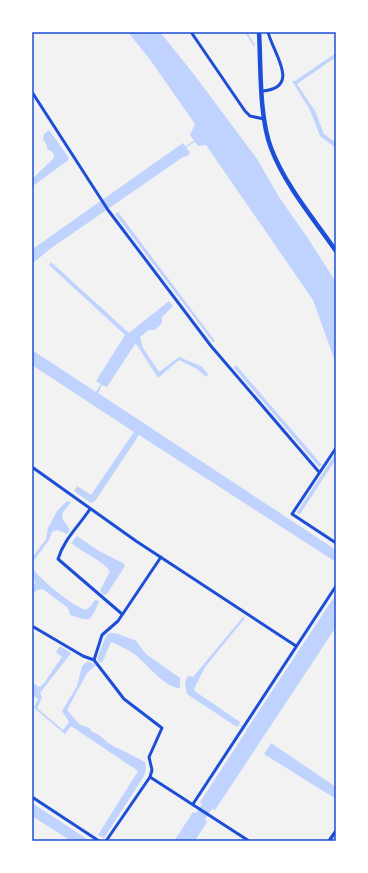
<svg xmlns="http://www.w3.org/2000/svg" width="368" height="873" font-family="Signika,sans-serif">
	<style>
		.water { fill: #bfd3fe }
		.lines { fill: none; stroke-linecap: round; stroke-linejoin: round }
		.stream { stroke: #bfd3fe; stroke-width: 1.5 }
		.minor { stroke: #1d4ed8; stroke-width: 3 }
		.tertiary { stroke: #1d4ed8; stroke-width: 3.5 }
		.primary { stroke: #1d4ed8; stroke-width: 4.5 }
		.neatline { fill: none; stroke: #1d4ed8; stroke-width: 1.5 }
	</style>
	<rect width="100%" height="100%" fill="#f2f2f2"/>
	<g class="water">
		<path d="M128 32H160L196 77 257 159 279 197 307 237 336 282V364L313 300 206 145 198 146 190 135 195 124 151 61Z"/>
		<path d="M336 53V57L297 84 315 111 324 134 336 143V148L320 136 310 110 292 81H295Z"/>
		<path d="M49 130 69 158 67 161 33 186 32 179 54 158 53 152 47 149V145L43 139 44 134Z"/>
		<path d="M183 143 190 153 186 157H183L50 249 32 264V250L34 248Z"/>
		<path d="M118 212 215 341 213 342 115 214Z"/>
		<path d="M51 262 129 333 169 301 173 306 162 317V323L155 330H149L140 337 143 348 159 372 179 357 201 366 208 374 206 377 197 369 179 360 158 378 137 345 135 344 107 387 102 385 98 393 336 550V562L139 435 95 501 91 503 74 491 77 486 91 495 134 432 32 365V350L96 392 101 384 96 381 125 335 49 265Z"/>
		<path d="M236 365 322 465 319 467 234 368Z"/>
		<path d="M336 453V459L300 514H298L297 512Z"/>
		<path d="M67 501 71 502 63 512 62 518 70 530 67 534 57 530 52 532 49 540 32 563V558L46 539 48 528 57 511Z"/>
		<path d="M77 536 99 551 123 563 125 566 107 594 104 595 100 591 110 571C102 560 83 553 71 543Z"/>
		<path d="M32 568C41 580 72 606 86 610L91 606 95 600 99 601 95 611 90 619H83L70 615 68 608 43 589 37 590 32 595V587L35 583Z"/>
		<path d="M336 594V627L215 810 212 809 205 819 207 822 195 841H174L193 812 196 813 202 804 200 802 247 730 238 725 237 727 187 694 185 682 188 676 193 677 243 617 245 618 205 667 194 689 196 692 240 722 239 724 247 729Z"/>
		<path d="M109 633C118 632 126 638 135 640L146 654 180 678V688C163 688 145 660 131 652 125 648 118 645 111 642L102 663 99 662 97 659 105 638Z"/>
		<path d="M60 646 71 653 40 693 42 698 37 708 63 730 69 722 62 711 77 686 82 666 88 661 96 665 87 673 67 710 79 724 89 728 92 732C101 734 104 741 113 746 124 751 134 756 145 762L146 769 144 776 104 838 98 835 138 771 71 726 65 734 34 708 38 699 32 695V683L40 687 44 683 62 657 56 652Z"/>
		<path d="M271 743 336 787V799L264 754Z"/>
		<path d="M32 803 90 841H71L32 816Z"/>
	</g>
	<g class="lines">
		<g class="stream">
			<path d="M246 32 254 45"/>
			<path d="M185 148 196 140"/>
		</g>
		<g class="minor">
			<path d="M191 32 245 111 250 116 264 119"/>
			<path d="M262 91C302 88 273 53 268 32"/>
			<path d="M32 92 108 210 211 346 319 472"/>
			<path d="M336 448 292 514 336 543"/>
			<path d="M32 467 136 541 296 646"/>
			<path d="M90 509C79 526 64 539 58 559L122 614"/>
			<path d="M32 626 83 656 94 660 124 699 162 728 149 757 152 770 150 777 106 841"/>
			<path d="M94 660 102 635 118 621 161 557"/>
			<path d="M150 777 249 841"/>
			<path d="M32 797 99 841"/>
			<path d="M193 804 336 586"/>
		</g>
		<path class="tertiary" d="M329 841 336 831"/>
		<path class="primary" d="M259 32C261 67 259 116 271 148 285 185 313 218 336 251"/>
	</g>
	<rect width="368" height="873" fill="none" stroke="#ffffff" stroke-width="66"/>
	<rect x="33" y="33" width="302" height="807" class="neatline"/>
</svg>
